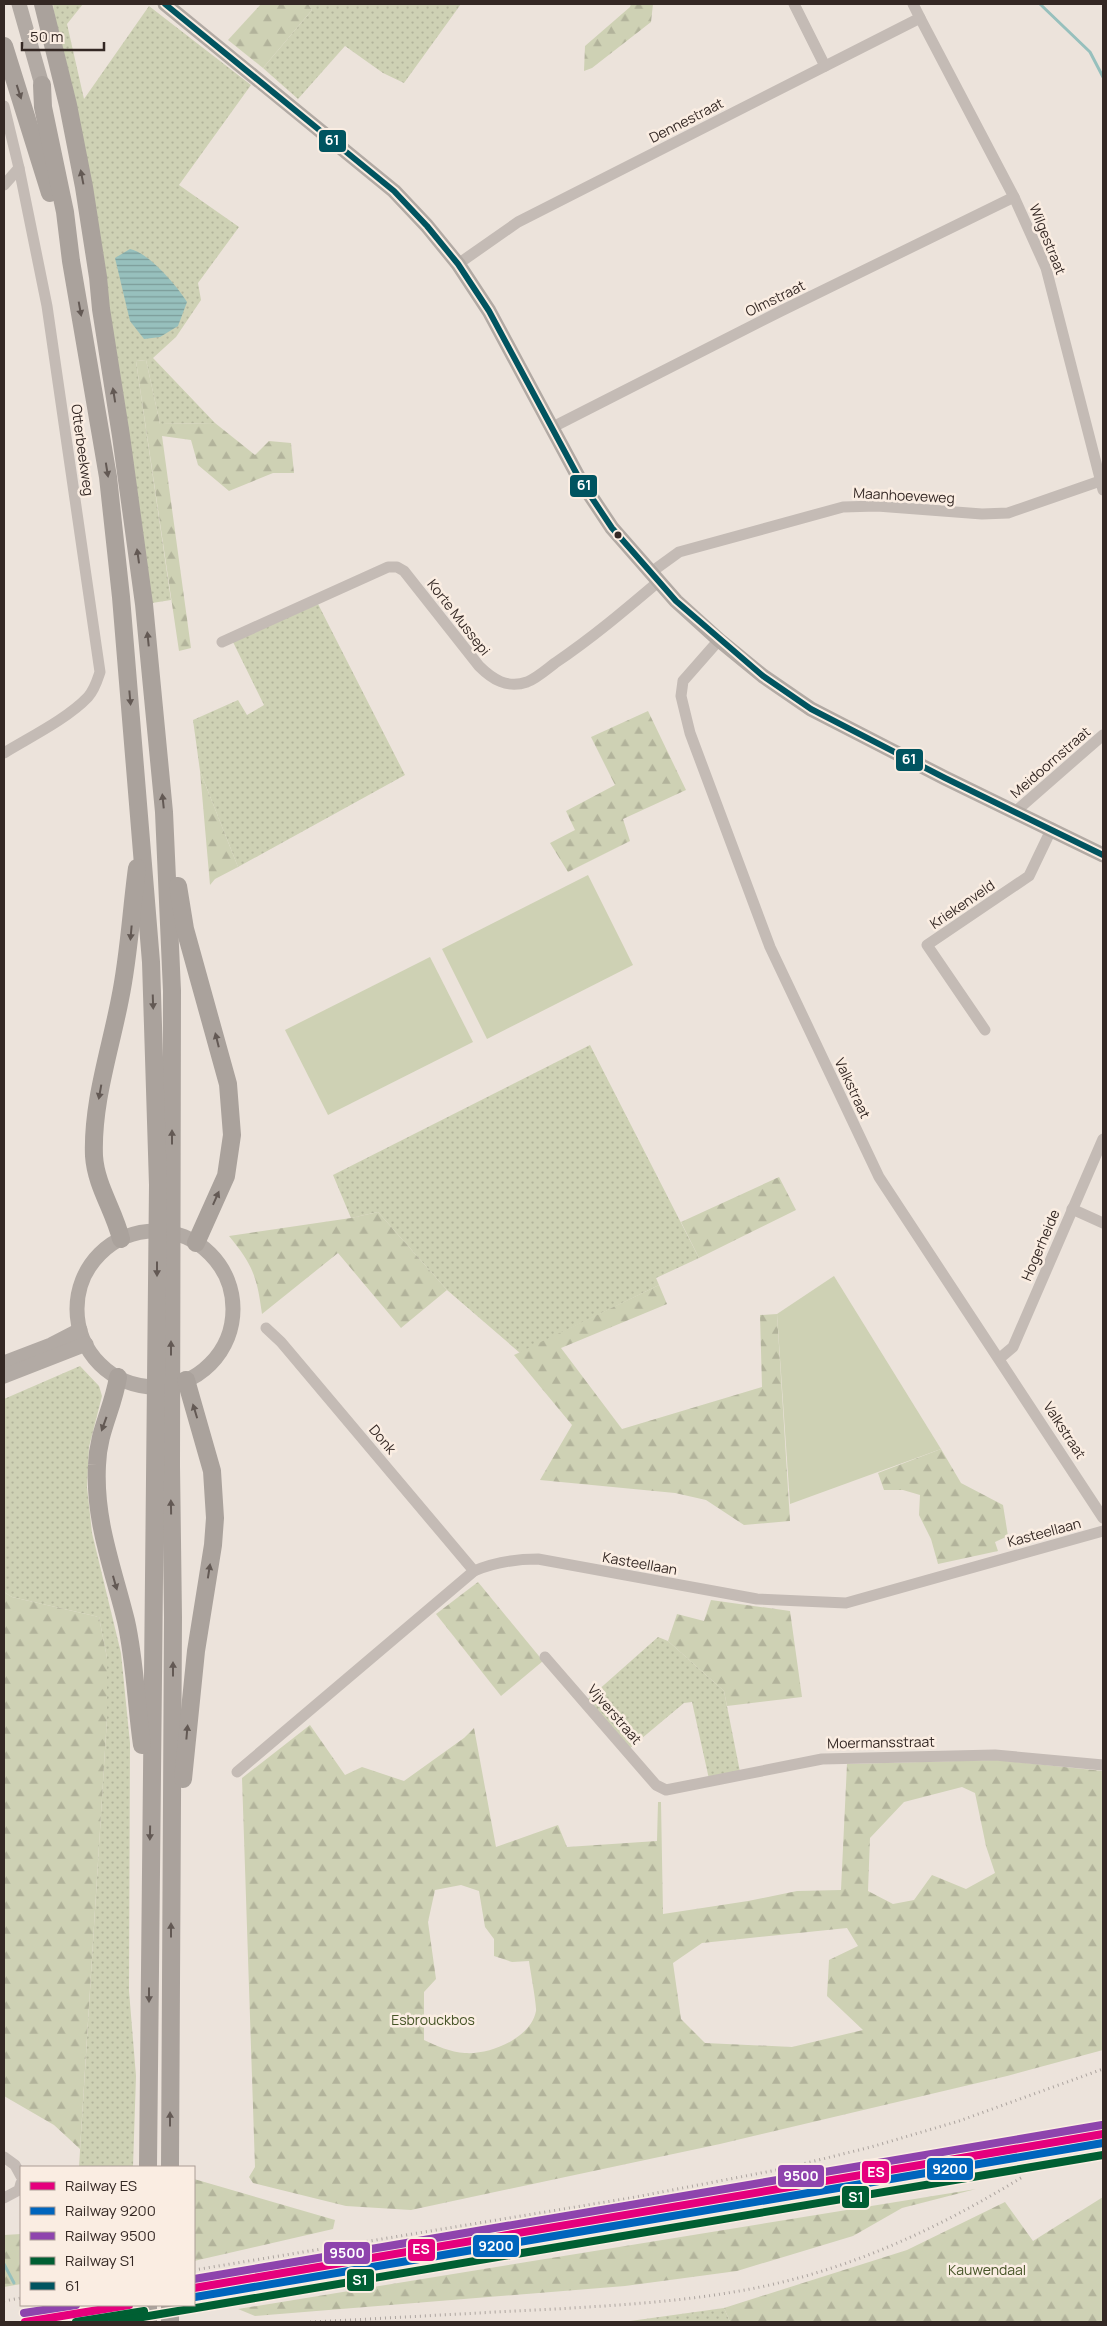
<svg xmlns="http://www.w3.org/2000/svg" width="1107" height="2326" font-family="Manrope,sans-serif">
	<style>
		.grass { fill: url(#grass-dots) }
		.forest { fill: url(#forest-firs); fill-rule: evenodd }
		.garden { fill: #ced1b4 }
		.water { fill: url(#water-rules) }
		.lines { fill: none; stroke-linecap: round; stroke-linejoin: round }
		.stream { stroke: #97c0bd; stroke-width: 3 }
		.minor { stroke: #c4bbb5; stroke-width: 11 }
		.major { stroke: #b2aaa4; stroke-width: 15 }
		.highway { stroke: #aaa29c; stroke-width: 18 }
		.rail { stroke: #aca49f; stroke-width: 3; stroke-dasharray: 1 4; stroke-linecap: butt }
		.bus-1-casing { stroke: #faede2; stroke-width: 10 }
		.bus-1 { stroke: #005460; stroke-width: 6 }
		.rail-1-casing { stroke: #faede2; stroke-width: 11 }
		.rail-2-casing { stroke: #faede2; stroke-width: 11 }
		.rail-3-casing { stroke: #faede2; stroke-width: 11 }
		.rail-4-casing { stroke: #faede2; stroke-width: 11 }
		.rail-1 { stroke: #e5007d; stroke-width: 8 }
		.rail-2 { stroke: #0065bd; stroke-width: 8 }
		.rail-3 { stroke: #8e44ad; stroke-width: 8 }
		.rail-4 { stroke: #005f33; stroke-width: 8 }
		.oneway { fill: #635954 }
		.bus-dot { fill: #342824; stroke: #faede2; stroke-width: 2 }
		.labels { text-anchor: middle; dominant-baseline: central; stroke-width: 5; stroke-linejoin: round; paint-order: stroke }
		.street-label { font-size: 14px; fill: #342824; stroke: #faede2 }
		.park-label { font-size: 14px; fill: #465427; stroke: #faede2 }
		.line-badge { stroke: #faede2; stroke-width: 2 }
		.badge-label { font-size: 14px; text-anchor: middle; font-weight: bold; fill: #fff }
	</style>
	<defs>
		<pattern id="grass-dots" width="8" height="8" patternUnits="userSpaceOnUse" patternTransform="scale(1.25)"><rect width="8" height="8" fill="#ced1b4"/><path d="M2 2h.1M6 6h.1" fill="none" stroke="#b2b39b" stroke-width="1.8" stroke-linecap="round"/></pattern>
		<pattern id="forest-firs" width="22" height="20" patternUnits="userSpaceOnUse" patternTransform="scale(1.25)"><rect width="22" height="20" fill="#ced1b4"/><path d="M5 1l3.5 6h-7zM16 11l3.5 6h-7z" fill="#b2b39b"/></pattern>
		<pattern id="water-rules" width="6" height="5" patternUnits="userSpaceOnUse" patternTransform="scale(1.25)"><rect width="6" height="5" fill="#97c0bd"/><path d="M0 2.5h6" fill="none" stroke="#7c9c99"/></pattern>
	</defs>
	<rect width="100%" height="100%" fill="#ece3db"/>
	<g class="grass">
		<path d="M53 4H83L67 24 84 99 149 6 251 85 179 185 239 227 198 283 201 300 176 337 153 358 215 423 160 424 146 360 136 361 171 600 152 603 76 103 55 19Z"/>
		<path d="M308 4H461L404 83 383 73 345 46 298 99 263 68 312 10Z"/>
		<path d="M318 604 405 775 238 867 200 771 193 720 238 700 247 715 264 705 233 642Z"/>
		<path d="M590 1045 699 1258 656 1278 659 1285 520 1353 447 1290 378 1212 351 1218 333 1175Z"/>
		<path d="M80 1366 99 1386 102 1396 89 1447 87 1487 92 1533 121 1653 130 1743 129 1991 136 2076 133 2167H79L107 1718V1658L99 1617 12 1597 4 1592V1399Z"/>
		<path d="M658 1637 668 1641 724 1691 740 1772 709 1779 692 1702 684 1703 629 1749 587 1700Z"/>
		<path d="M724 2308 730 2322H623Z"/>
	</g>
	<g class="forest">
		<path d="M261 4H308L312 10 263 68 228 40Z"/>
		<path d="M631 4H653L651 22 592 68 584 71 585 46 630 7Z"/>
		<path d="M146 360 160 424 215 423 255 455 269 441 291 443 294 473H273L229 491 198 465 191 440 162 436 191 648 179 651 136 361Z"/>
		<path d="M648 711 686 790 623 819 630 841 568 872 550 843 575 830 566 811 615 785 591 737Z"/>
		<path d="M200 771 238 867 215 879 210 885Z"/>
		<path d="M779 1177 796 1210 699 1258 681 1222Z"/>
		<path d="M378 1212 447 1290 401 1328 338 1253 262 1314C257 1277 253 1265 229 1236L351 1218Z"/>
		<path d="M659 1285 667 1304 561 1348 622 1429 762 1387 760 1315 777 1314 790 1521 744 1525 706 1500 675 1493 540 1480 572 1425 514 1355Z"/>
		<path d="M941 1449 961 1483 1003 1505 1008 1536 995 1542 998 1551 938 1564 931 1539 919 1515 920 1495 903 1490H884L878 1473Z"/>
		<path d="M478 1582 543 1661 501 1696 436 1614Z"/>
		<path d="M4 1592 12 1597 99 1617 107 1658V1718L80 2149 54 2125 4 2096Z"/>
		<path d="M711 1600 790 1611 802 1697 727 1706 724 1691 668 1641 677 1614 704 1621Z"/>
		<path d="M310 1725 345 1775 362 1767 404 1781 464 1738 474 1728 496 1847 558 1825 567 1847 657 1841 658 1802H661L663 1914 748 1901 797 1891 841 1890 847 1764 996 1760 1103 1771V2050L1007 2076 720 2144 411 2210 346 2206 253 2183 249 2177 255 2167 242 1778ZM962 1787 975 1793 986 1846 995 1873 966 1889 932 1875 914 1900 893 1904 868 1891 870 1838 904 1802ZM461 1885 479 1891 485 1927 494 1939V1956L512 1962 529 1961C530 1969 537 2006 536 2011 531 2038 490 2055 465 2053 450 2052 437 2046 424 2040V1992L436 1979 428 1922 435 1890ZM847 1928 858 1946 829 1960 827 1996 863 2030 792 2047 705 2043 681 2019 673 1963 702 1943Z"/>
		<path d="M194 2179 335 2220 333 2229 194 2261Z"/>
		<path d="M976 2189 902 2208 853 2236 737 2271 625 2286 255 2316 238 2309Z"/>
		<path d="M1103 2197V2322H730L724 2308 907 2250 1005 2202 1033 2241Z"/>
		<path d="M21 2234V2284L4 2287V2235Z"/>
	</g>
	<g class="garden">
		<path d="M588 875 633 965 487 1039 442 949Z"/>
		<path d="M430 957 473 1042 328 1115 285 1030Z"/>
		<path d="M834 1276 941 1449 790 1504 777 1314Z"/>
	</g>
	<path class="water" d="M130 249C148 252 177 286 187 302L178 326 160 337 144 339 130 321 115 258Z"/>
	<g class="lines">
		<g class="stream">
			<path d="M1040 4 1090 52 1103 77"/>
			<path d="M4 2264 14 2283"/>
		</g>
		<g class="minor">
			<path d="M794 4 825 66"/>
			<path d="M920 18 1014 197 1046 268 1103 490"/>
			<path d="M4 106 19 168 47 306 100 672C97 681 95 689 88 697 67 719 30 737 4 753"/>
			<path d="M4 185 19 168"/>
			<path d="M458 264 518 222 920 18 913 4"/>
			<path d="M551 428 781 311 1014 197"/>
			<path d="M650 573 679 552 843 507 877 506 982 514 1008 513 1103 480"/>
			<path d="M719 640 683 681 681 696 690 733 770 947 879 1177 1103 1518"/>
			<path d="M222 642 388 567H397L404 571 479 666C492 679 507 689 527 682 537 678 547 669 555 663 592 638 625 610 658 582"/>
			<path d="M1016 811 1103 735"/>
			<path d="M985 1030 927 945 1029 876 1052 828"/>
			<path d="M1072 1209 1103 1223"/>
			<path d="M266 1328 281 1342 474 1571"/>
			<path d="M1000 1358 1013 1347 1103 1139"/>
			<path d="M545 1657 656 1785 666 1790 822 1759 995 1755 1103 1765"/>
			<path d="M237 1772 474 1571C495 1562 515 1559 538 1559L757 1599 846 1603 1103 1531"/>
			<path d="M4 2157 15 2165 21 2176"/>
			<path d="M4 2198 19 2190 21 2183"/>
		</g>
		<g class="major">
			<path d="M19 4 42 85"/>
			<path d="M165 4 394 191 427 226 458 264 489 311 580 480 612 528 676 601 719 640 763 676 811 709 945 778 1103 855"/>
			<circle cx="155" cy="1309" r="78"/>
			<path d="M4 1363 51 1345 80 1330"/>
			<path d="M4 1376 86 1344"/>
		</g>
		<g class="highway">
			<path d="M43 4 68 105 84 187 98 277 101 309 121 436 144 604 164 812 172 991 171 1466 173 1617 170 2167"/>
			<path d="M4 46 50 193"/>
			<path d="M42 85 43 107 65 212 71 261 108 477 121 597 151 962 158 1185 148 2167"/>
			<path d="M178 886 185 929 228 1084 232 1135 226 1176 196 1243"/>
			<path d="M121 1239C114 1210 96 1186 94 1156 92 1103 110 1051 120 999 129 956 131 912 137 868"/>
			<path d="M118 1377C113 1409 98 1431 97 1465 94 1521 113 1568 126 1621 135 1661 136 1703 142 1745"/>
			<path d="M183 1779 196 1651 213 1545 215 1518 212 1471 186 1380"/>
			<path d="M148 2305V2322"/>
			<path d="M170 2305V2322"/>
		</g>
		<g class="rail">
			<path d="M194 2270 630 2198 782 2169 871 2147 959 2121 1103 2069"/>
			<path d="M4 2301 21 2298"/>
			<path d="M310 2322C392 2318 473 2313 555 2309 640 2304 726 2299 809 2275 885 2253 956 2218 1024 2176"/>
		</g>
		<g class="bus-1-casing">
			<path id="bus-1" d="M165 4 394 191 427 226 458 264 489 311 580 480 612 528 676 601 763 676 811 709 945 778 1103 855"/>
		</g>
		<use href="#bus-1" class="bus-1"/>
		<g class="rail-1-casing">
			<g id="rail-1">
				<path d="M194 2288 1103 2134"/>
				<path d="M25 2322 129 2305"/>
			</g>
		</g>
		<g class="rail-2-casing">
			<g id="rail-2">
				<path d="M195 2297 1103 2143"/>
				<path d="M78 2322 130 2314"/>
			</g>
		</g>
		<g class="rail-3-casing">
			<g id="rail-3">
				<path d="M194 2279 1102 2125"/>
				<path d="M24 2313 76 2305"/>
			</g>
		</g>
		<g class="rail-4-casing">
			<g id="rail-4">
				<path d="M76 2322 144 2311"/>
				<path d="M113 2322 1103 2155"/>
			</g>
		</g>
		<use href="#rail-1" class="rail-1"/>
		<use href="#rail-2" class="rail-2"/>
		<use href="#rail-3" class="rail-3"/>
		<use href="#rail-4" class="rail-4"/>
	</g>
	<defs><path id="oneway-solid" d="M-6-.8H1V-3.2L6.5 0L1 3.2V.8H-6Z" transform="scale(1.25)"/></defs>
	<g class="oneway">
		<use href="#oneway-solid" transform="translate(19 92) rotate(72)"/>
		<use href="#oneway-solid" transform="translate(82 177) rotate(-101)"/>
		<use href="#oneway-solid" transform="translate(80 309) rotate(80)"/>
		<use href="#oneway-solid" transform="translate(114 395) rotate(-99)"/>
		<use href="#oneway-solid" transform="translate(107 470) rotate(81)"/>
		<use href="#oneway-solid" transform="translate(138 556) rotate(-98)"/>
		<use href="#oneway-solid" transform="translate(148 639) rotate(-96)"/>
		<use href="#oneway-solid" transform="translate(130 698) rotate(85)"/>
		<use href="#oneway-solid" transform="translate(163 801) rotate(-96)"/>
		<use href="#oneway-solid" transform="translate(131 933) rotate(95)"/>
		<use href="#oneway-solid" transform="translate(153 1002) rotate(88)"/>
		<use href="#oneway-solid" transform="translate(217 1040) rotate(-104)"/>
		<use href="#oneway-solid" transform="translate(100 1092) rotate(100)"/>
		<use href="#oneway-solid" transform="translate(172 1137) rotate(-90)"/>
		<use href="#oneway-solid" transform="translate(216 1198) rotate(-66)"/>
		<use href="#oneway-solid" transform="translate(157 1269) rotate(90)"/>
		<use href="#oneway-solid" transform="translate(171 1348) rotate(-90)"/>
		<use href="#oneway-solid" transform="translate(195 1411) rotate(-107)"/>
		<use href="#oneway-solid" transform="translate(104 1424) rotate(110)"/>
		<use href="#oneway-solid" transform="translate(171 1507) rotate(-91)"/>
		<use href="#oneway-solid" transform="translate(209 1571) rotate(-81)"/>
		<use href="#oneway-solid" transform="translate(115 1583) rotate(74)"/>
		<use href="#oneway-solid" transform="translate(173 1669) rotate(-90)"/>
		<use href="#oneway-solid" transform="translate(187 1732) rotate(-85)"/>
		<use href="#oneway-solid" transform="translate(150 1833) rotate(91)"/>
		<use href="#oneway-solid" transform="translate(171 1930) rotate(-90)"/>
		<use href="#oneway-solid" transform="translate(149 1995) rotate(90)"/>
		<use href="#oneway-solid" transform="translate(170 2119) rotate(-90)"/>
	</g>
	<circle class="bus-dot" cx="618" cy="535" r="4.5"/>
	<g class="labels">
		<g class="street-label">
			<text transform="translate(686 120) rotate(-27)">Dennestraat</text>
			<text transform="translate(1048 239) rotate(68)">Wilgestraat</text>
			<text transform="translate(775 298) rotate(-26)">Olmstraat</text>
			<text transform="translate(83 450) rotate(82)">Otterbeekweg</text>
			<text transform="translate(904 495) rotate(3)">Maanhoeveweg</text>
			<text transform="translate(459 617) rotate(52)">Korte Mussepi</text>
			<text transform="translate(1050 762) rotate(-41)">Meidoornstraat</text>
			<text transform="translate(962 904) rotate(-34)">Kriekenveld</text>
			<text transform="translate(853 1088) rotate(65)">Valkstraat</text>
			<text transform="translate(1040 1245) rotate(-67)">Hogerheide</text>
			<text transform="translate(1065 1430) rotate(57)">Valkstraat</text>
			<text transform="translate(383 1439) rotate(50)">Donk</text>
			<text transform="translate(1044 1532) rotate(-15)">Kasteellaan</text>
			<text transform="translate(640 1563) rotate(10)">Kasteellaan</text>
			<text transform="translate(615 1714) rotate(49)">Vijverstraat</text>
			<text transform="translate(881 1742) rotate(-1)">Moermansstraat</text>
		</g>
		<g class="park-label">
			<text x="433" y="2019">Esbrouckbos</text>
			<text x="987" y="2269">Kauwendaal</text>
		</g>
	</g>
	<g class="line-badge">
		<rect x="318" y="129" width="29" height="24" rx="5" fill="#005460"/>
		<rect x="569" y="474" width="29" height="24" rx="5" fill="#005460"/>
		<rect x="895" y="748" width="29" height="24" rx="5" fill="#005460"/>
		<rect x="926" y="2157" width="48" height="24" rx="5" fill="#0065bd"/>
		<rect x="861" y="2160" width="29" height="24" rx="5" fill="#e5007d"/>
		<rect x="777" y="2164" width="48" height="24" rx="5" fill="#8e44ad"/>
		<rect x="841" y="2185" width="29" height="24" rx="5" fill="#005f33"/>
		<rect x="472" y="2234" width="48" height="24" rx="5" fill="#0065bd"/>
		<rect x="407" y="2238" width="29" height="24" rx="5" fill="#e5007d"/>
		<rect x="323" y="2241" width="48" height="24" rx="5" fill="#8e44ad"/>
		<rect x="346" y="2268" width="29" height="24" rx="5" fill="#005f33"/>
	</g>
	<g class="badge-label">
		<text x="332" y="145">61</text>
		<text x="584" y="490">61</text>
		<text x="909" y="764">61</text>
		<text x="950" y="2174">9200</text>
		<text x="876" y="2177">ES</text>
		<text x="801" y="2181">9500</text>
		<text x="856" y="2202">S1</text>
		<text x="496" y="2251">9200</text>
		<text x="421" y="2254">ES</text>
		<text x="347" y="2258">9500</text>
		<text x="360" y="2285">S1</text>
	</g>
	<rect width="1107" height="2326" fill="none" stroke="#342824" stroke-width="10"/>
	<rect x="20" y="2166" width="175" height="140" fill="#faede2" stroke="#ab9e96"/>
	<rect x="30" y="2182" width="25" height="8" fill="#e5007d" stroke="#ab9e96"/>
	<text x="65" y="2191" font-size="15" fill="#342824">Railway ES</text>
	<rect x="30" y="2207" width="25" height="8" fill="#0065bd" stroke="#ab9e96"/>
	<text x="65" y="2216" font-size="15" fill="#342824">Railway 9200</text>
	<rect x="30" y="2232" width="25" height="8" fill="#8e44ad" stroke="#ab9e96"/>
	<text x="65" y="2241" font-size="15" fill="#342824">Railway 9500</text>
	<rect x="30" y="2257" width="25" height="8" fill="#005f33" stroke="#ab9e96"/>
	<text x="65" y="2266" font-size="15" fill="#342824">Railway S1</text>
	<rect x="30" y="2282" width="25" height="8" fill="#005460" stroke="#ab9e96"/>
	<text x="65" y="2291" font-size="15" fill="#342824">61</text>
	<path d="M22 42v8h82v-8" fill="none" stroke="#342824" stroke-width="2.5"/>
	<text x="30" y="42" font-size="15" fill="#342824" stroke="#faede2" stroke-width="4" paint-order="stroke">50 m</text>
</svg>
